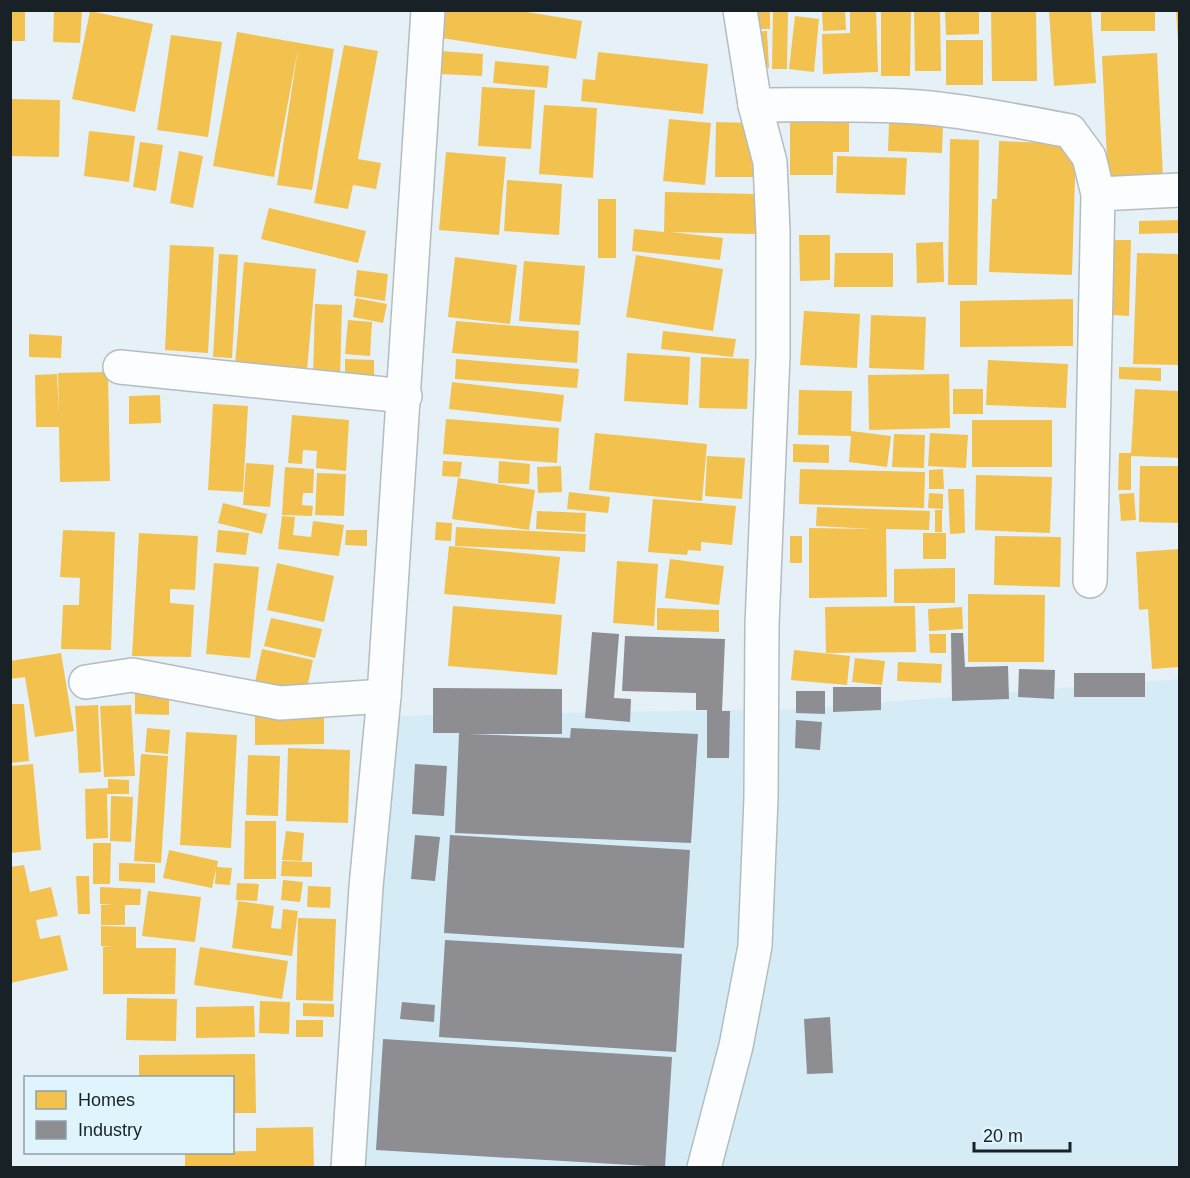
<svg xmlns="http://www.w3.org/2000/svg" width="1190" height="1178" font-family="Helvetica,sans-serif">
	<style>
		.built { fill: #d5ecf6 }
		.homes { fill: #f2c14e }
		.industry { fill: #8d8d92 }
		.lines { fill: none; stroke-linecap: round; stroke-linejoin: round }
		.minor-casing { stroke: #b3bcc1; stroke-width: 36 }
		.minor { stroke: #fbfdfe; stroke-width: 33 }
	</style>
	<rect width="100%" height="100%" fill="#e6f1f7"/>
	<path class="built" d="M1179 679V1167L354 1168 382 716 797 709Z"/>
	<g class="homes">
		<rect x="10" y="10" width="15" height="31"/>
		<path d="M54 10H82L80 43 53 42Z"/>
		<path d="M446 10H515L582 21 576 59 442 38Z"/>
		<rect x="745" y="10" width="25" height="19"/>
		<path d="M773 10H788L787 69H772Z"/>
		<path d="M822 10H845L846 30 823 31Z"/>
		<path d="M850 10H876L878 72 823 74 822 34 850 33Z"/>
		<path d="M881 10H911L910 76H881Z"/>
		<path d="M914 10H940L941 71H915Z"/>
		<path d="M945 10H979V34L946 35Z"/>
		<path d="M991 10H1036L1037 81H992Z"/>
		<path d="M1049 10H1091L1096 83 1054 86Z"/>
		<rect x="1101" y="10" width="54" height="21"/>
		<path d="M1176 10H1180V42H1178Z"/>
		<path d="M90 11 153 24 135 112 72 99Z"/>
		<path d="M795 16 819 19 814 72 789 69Z"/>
		<path d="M767 31 769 68H753L751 32Z"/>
		<path d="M237 32 334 49 312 190 277 185 298 49 274 177 213 166Z"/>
		<path d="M171 35 222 42 208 137 157 130Z"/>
		<rect x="946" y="40" width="37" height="45"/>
		<path d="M344 45 378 51 358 159 381 163 376 189 353 185 348 209 314 203Z"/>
		<path d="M441 51 483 54 482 76 440 74Z"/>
		<path d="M598 52 708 64 703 114 581 101 583 79 595 80Z"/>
		<path d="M1157 53 1163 177 1108 180 1102 56Z"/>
		<path d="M495 61 549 66 547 88 493 83Z"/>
		<path d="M482 87 535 90 531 149 478 146Z"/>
		<path d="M10 99 60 100 59 157 10 156Z"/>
		<path d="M544 105 597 108 593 178 539 174Z"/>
		<path d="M790 116H849V152H833V175H790Z"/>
		<path d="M669 119 711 123 705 185 663 181Z"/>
		<path d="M716 122 754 123 753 177H715Z"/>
		<path d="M889 123 943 125 942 153 888 151Z"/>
		<path d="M89 131 135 136 129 182 84 176Z"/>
		<path d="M950 139 979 140 977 285H948Z"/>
		<path d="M999 141 1076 144 1072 275 989 272 992 199H997Z"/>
		<path d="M140 142 163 145 156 191 133 187Z"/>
		<path d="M179 151 203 156 193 208 170 203Z"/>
		<path d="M446 152 506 157 499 235 439 230Z"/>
		<path d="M837 156 907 158 905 195 836 193Z"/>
		<path d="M507 180 562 184 559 235 504 231Z"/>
		<path d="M665 192 756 194 755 234 671 232 723 238 720 260 632 251 634 229 664 232Z"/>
		<rect x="598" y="199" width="18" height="59"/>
		<path d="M269 208 366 231 358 263 261 239Z"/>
		<path d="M1180 220V233L1139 234V221Z"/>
		<path d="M799 235H830V280L800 281Z"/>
		<path d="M1114 240H1131L1129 316 1112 315Z"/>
		<path d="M943 242 944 282 917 283 916 243Z"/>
		<path d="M170 245 214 247 208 353 165 350Z"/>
		<path d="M835 253H893V287H834Z"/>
		<path d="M1137 253 1180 254V365L1133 364Z"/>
		<path d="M219 254 238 255 232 358 213 357Z"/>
		<path d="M636 255 723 269 713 331 626 317Z"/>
		<path d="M455 257 517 265 510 324 448 317Z"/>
		<path d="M524 261 585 266 580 325 519 321Z"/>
		<path d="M244 262 316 269 307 370 235 364Z"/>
		<path d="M357 270 388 274 385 301 354 296Z"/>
		<path d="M356 298 387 304 383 323 353 317Z"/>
		<path d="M1073 299V346L960 347V301Z"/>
		<path d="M315 304 342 305 340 379 313 378Z"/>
		<path d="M804 311 860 314 857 368 800 365Z"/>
		<path d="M871 315 926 317 924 370 869 368Z"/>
		<path d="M348 320 372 322 370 356 345 354Z"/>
		<path d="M456 321 579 331 577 363 452 353Z"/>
		<path d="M663 331 736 339 733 357 661 349Z"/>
		<path d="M29 334 62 336 61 358 29 357Z"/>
		<path d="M627 353 690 357 688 405 624 401Z"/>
		<path d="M701 357 749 359 747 409 699 408Z"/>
		<path d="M345 359 374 360V384L345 383Z"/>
		<path d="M456 359 579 369 577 388 455 379Z"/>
		<path d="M988 360 1068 364 1066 408 986 405Z"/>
		<path d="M1119 367 1161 368V381L1119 379Z"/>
		<path d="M108 372 110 481 60 482 59 427H36L35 375 57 374 59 415 58 373Z"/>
		<path d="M949 374 950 428 869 430 868 375Z"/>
		<path d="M452 382 564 395 561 422 449 409Z"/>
		<rect x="953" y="389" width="30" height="25"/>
		<path d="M1135 389 1180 391V458L1131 456V490H1118L1119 453H1131Z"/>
		<path d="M799 390 852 391 851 431 891 436 887 467 849 462 851 436 798 435Z"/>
		<path d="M160 395 161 423 129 424V396Z"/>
		<path d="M213 404 248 406 243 492 208 490Z"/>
		<path d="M292 415 349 420 346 471 316 468 317 451 303 450 302 464 288 463Z"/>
		<path d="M446 419 559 428 557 463 443 454Z"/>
		<rect x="972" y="420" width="80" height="47"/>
		<path d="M595 433 707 444 702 501 589 490Z"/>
		<path d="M930 433 968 435 966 468 928 466Z"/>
		<path d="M894 434 925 435 924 468 892 467Z"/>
		<path d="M793 444 829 445V463L793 462Z"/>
		<path d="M707 456 745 458 742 499 705 496Z"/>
		<path d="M443 461 462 462 460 477 442 476Z"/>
		<path d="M499 461 530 464 529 484 498 483Z"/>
		<path d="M246 463 274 465 270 507 243 505Z"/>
		<path d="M561 466 562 492 538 493 537 467Z"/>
		<path d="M1140 466H1180V523L1139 522Z"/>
		<path d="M285 467 314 469 313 493H303L302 505 313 506 312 516 282 515Z"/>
		<path d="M800 469 925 472 924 508 799 504Z"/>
		<path d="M943 469 944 489H929V470Z"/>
		<path d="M317 473 346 474 344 516 315 515Z"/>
		<path d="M976 475 1052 477 1050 533 975 530Z"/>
		<path d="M458 478 535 490 529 530 452 519Z"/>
		<path d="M948 489H964L965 533 950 534Z"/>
		<path d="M569 492 610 497 608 513 567 509Z"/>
		<path d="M929 493 943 494V509L928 508Z"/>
		<path d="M1134 493 1136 520 1121 521 1119 494Z"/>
		<path d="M653 499 736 506 732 545 701 542V551L688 550 687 555 648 552Z"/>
		<path d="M223 503 267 514 262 534 218 523Z"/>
		<path d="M817 507 930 511 929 530 886 529 887 597 809 598V528L873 529 816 526Z"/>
		<rect x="935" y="510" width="7" height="22"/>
		<path d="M537 511 586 513 585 532 536 529Z"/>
		<path d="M282 516 295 517 293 535 311 537 313 521 344 525 339 556 278 549Z"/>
		<path d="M436 522 452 523 451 541 435 540Z"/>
		<path d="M456 527 586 534 585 552 455 546Z"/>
		<path d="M63 530 115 532 111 650 61 649 63 605H79L80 578 60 577Z"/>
		<path d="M218 530 249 533 246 555 216 552Z"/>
		<path d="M346 530H367V546L345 545Z"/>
		<path d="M139 533 198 536 195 590 170 589V603L194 605 191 657 132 656Z"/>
		<rect x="923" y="533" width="23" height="26"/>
		<rect x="790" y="536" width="12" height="27"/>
		<path d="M995 536 1061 537 1060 587 994 585Z"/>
		<path d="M449 546 560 557 555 604 444 594Z"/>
		<path d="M1180 549V667L1152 669 1148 609 1139 610 1136 552Z"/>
		<path d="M670 559 724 566 719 605 665 598Z"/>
		<path d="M617 561 658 564 654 626 613 623Z"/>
		<path d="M214 563 259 567 250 658 206 654Z"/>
		<path d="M277 563 334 576 324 622 267 610Z"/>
		<path d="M955 568V603H894V569Z"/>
		<path d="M968 594 1045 595 1044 662H968Z"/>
		<path d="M453 606 562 615 557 675 448 666Z"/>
		<path d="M915 606 916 652 826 653 825 607Z"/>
		<path d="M962 607 963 629 929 631 928 609Z"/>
		<path d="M657 608 719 610V632L657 630Z"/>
		<path d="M271 618 322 629 315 658 264 646Z"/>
		<path d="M929 634H946V653H930Z"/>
		<path d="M262 649 313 660 305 698 254 687Z"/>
		<path d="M794 650 850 656 847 685 791 680Z"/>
		<path d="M61 653 74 731 35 737 25 677 10 679V661Z"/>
		<path d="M855 658 885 661 882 685 852 682Z"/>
		<path d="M898 662 942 664 941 683 897 681Z"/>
		<path d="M135 686H169V715L135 714Z"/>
		<path d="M10 704H24L29 761 10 763Z"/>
		<path d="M98 705 101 772 79 773 75 706Z"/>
		<path d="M131 705 135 776 104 777 100 706Z"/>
		<path d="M324 710V744L255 745V711Z"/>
		<path d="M147 728 170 730 168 754 145 752Z"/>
		<path d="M186 732 237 735 231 848 180 845Z"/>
		<path d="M288 748 350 750 348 823 286 821Z"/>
		<path d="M141 754 168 756 161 863 134 861Z"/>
		<path d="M248 755 280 756 278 816 246 815Z"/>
		<path d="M33 764 41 850 10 853V766Z"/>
		<path d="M108 779 129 780V794H107L108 838 86 839 85 789 108 788Z"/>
		<path d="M111 796 133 797 131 842 110 841Z"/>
		<path d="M245 821H276V879H244Z"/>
		<path d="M286 831 304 833 302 861 282 860Z"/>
		<path d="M93 843H111L110 884H93Z"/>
		<path d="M169 850 218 861 217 867 232 868 230 885 215 884 216 869 212 888 163 878Z"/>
		<path d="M282 861 312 862V877L281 876Z"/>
		<path d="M119 863 155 864V883L119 881Z"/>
		<path d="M24 865 30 892 51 887 58 916 36 920 40 939 60 935 68 970 11 983 10 867Z"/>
		<path d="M76 876H89L90 914H78Z"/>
		<path d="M283 880 303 882 300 902 281 900Z"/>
		<path d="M237 883 259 884 257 901 236 900Z"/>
		<path d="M308 886 331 887 330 908 307 907Z"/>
		<path d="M100 887 141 889 140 905H125V925H101V905L114 904H100Z"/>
		<path d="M148 891 201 897 195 942 142 936Z"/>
		<path d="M238 901 274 906 271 928 281 929 283 909 298 911 292 956 232 948Z"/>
		<path d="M298 918 336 919 333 1001 296 1000Z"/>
		<path d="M101 926 136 927V948H176L175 994H103V947H113L101 946Z"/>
		<path d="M200 947 288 961 282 999 194 985Z"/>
		<path d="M127 998 177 999 176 1041 126 1040Z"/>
		<path d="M260 1001 290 1002 289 1034 259 1033Z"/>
		<path d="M303 1003 334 1004V1017L303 1016Z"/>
		<path d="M254 1006 255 1037 196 1038V1007Z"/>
		<rect x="296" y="1020" width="27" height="17"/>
		<path d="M255 1054 256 1113H232V1078H139V1055Z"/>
		<path d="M313 1127 314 1168H185V1152L256 1151V1128Z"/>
	</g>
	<g class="industry">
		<path d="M592 632 619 634 614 698 631 699 630 722 585 718Z"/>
		<path d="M951 633H963L965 667 1008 666 1009 699 952 701Z"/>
		<path d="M625 636 725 639 722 711H730L729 758H707V710H696V693L622 691Z"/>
		<path d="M1019 669 1055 670 1054 699 1018 697Z"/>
		<rect x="1074" y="673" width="71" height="24"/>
		<path d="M833 687H881V710L833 712Z"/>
		<path d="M433 688 562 689V734H469L570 738 571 728 698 734 691 843 455 833 459 733H433Z"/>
		<path d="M796 691H825V714L796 713Z"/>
		<path d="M796 720 822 722 820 750 795 748Z"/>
		<path d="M415 764 447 766 444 816 412 814Z"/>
		<path d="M415 835 440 837 435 881 411 879Z"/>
		<path d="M450 835 690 850 684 948 444 933Z"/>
		<path d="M445 940 682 954 676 1052 439 1037Z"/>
		<path d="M402 1002 435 1005 434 1022 400 1019Z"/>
		<path d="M830 1017 833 1073 807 1074 804 1019Z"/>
		<path d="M383 1039 672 1057 665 1167 376 1150Z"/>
	</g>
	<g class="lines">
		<g class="minor-casing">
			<g id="minor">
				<path d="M755 105C811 105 874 103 930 108 977 113 1024 122 1070 131L1089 157 1098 194 1090 581"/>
				<path d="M1098 194 1180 190"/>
				<path d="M120 367 405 396"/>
				<path d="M86 682 132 675 280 703 384 696"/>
				<path d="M348 1168 366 887 384 696 428 10"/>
				<path d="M704 1168 736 1046 755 946 761 798 762 625 773 355V231L770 162 755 105 740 10"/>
			</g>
		</g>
		<use href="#minor" class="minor"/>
	</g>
	<rect width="1190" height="1178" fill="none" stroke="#182125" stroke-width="24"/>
	<rect x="24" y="1076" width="210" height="78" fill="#e0f4fd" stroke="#90a0a7" stroke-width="1.5"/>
	<rect x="36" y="1091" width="30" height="18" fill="#f2c14e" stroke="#90a0a7" stroke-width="1.5"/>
	<text x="78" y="1106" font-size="18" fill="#182125">Homes</text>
	<rect x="36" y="1121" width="30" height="18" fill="#8d8d92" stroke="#90a0a7" stroke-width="1.5"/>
	<text x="78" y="1136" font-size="18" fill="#182125">Industry</text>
	<path d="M974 1142v9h96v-9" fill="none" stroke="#182125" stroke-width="3"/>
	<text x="983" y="1142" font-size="18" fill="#182125" stroke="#e0f4fd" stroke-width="4.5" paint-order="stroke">20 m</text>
</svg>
